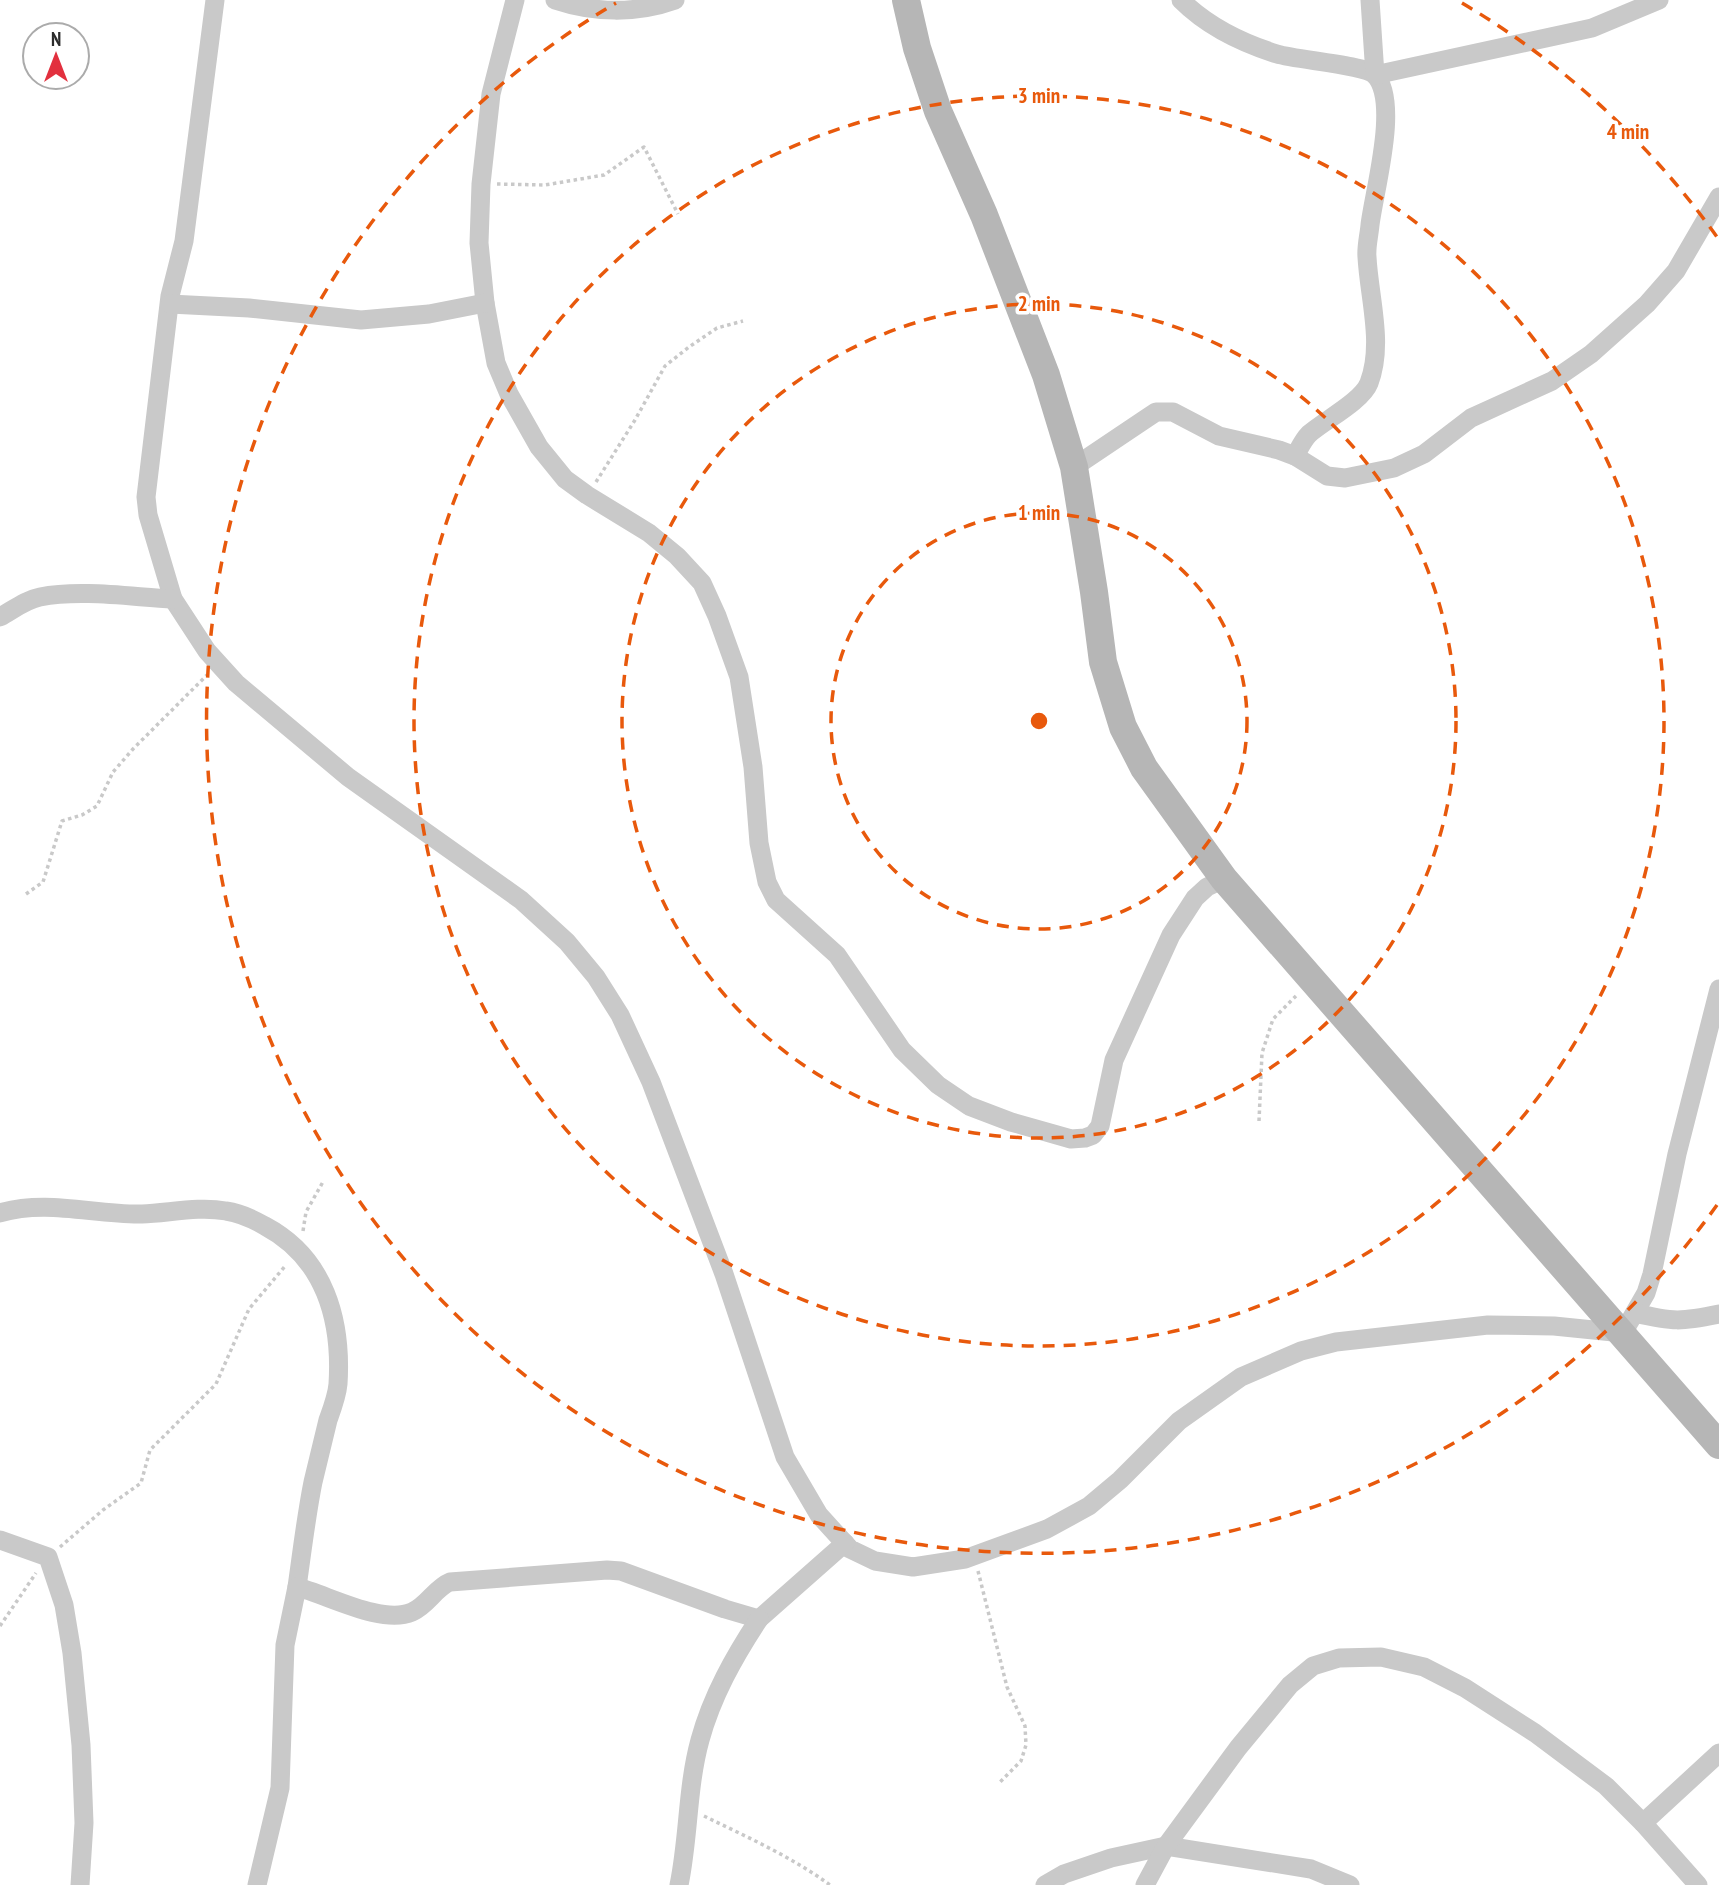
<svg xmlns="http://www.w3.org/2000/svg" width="1719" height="1885" font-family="'PT Sans Narrow',sans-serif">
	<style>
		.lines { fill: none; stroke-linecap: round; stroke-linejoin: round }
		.path { stroke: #c9c9c9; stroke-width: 3.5; stroke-dasharray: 3.5 3.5; stroke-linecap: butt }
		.minor { stroke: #c9c9c9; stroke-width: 19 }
		.secondary { stroke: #b6b6b6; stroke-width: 28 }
		.ring { fill: none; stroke: #e8590c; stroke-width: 3.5; stroke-dasharray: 12 9 }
		.centre { fill: #e8590c; stroke: #fff; stroke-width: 3.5 }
		.ring-label { font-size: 21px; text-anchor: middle; font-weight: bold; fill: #e8590c; stroke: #fff; stroke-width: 7; stroke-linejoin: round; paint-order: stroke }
	</style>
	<rect width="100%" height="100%" fill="#fff"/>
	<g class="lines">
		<g class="path">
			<path d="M497 184 545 185 604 175 644 147 678 214"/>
			<path d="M596 482 635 420 665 366 689 347 717 328 743 321"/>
			<path d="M26 894 43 882 62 821 82 815 97 806 113 772 133 749 207 675"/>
			<path d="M1259 1121 1262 1053 1273 1019 1296 996"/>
			<path d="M303 1231 306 1212 324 1180"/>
			<path d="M60 1547 103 1510 141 1483 150 1450 216 1384 249 1309 286 1265"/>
			<path d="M978 1571 1007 1687 1025 1726 1026 1745 1021 1761 1000 1782"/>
			<path d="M0 1626 36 1573"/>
			<path d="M704 1816C747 1837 792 1857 830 1885"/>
		</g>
		<g class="minor">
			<path d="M215 0 184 241 170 296 146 497 148 515 173 599 207 651 236 683 348 777 521 900 567 942 596 977 620 1015 651 1082 724 1274 785 1457 819 1515 850 1549 875 1561 913 1567 965 1559 1047 1529 1089 1506 1120 1480 1179 1421 1241 1377 1301 1351 1336 1342 1488 1325 1554 1326 1623 1333 1646 1293 1652 1274 1677 1154 1719 989"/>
			<path d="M515 0 491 94 481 184 479 243 485 303 496 363 509 394 539 447 565 479 587 495 649 533 677 556 702 583 717 616 739 677 753 767 759 843 767 882 776 900 837 955 902 1050 938 1085 969 1106 1011 1122 1071 1139 1085 1138 1093 1135 1100 1126 1114 1060 1171 935 1195 898 1207 887 1224 879"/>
			<path d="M555 0C594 13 636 14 675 0"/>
			<path d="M1181 0C1208 27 1242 43 1277 54 1297 60 1365 65 1375 75 1400 102 1374 191 1370 225 1369 236 1366 247 1367 257 1369 297 1384 344 1369 383 1362 401 1325 420 1309 434 1303 440 1299 449 1295 456"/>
			<path d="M1370 0 1375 75 1592 28 1659 0"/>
			<path d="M170 304 249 308 361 320 429 314 485 303"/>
			<path d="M1074 467 1144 420 1156 412H1173L1219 436 1279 450 1295 456 1327 476 1345 478 1394 468 1424 454 1471 418 1552 381 1591 354 1647 304 1676 271 1719 197"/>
			<path d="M0 617C13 610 25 600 40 597 80 589 132 597 173 599"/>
			<path d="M0 1213C47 1199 94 1215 142 1214 169 1213 199 1206 226 1211 240 1213 253 1219 265 1226 325 1258 342 1320 338 1384 337 1396 332 1409 328 1420 323 1441 318 1461 313 1482 306 1517 302 1552 297 1587"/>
			<path d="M1635 1313C1673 1322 1681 1322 1719 1314"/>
			<path d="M0 1540 48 1557 64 1605 72 1653 81 1745 84 1823 80 1885"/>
			<path d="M1643 1823 1719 1753"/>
			<path d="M257 1885 280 1788 285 1645 297 1587C328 1595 382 1625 412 1612 428 1605 435 1588 450 1582L607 1570 621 1571 725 1609 759 1619 845 1543"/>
			<path d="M679 1885C689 1837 687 1787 700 1740 712 1696 734 1657 759 1619"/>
			<path d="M1045 1885 1064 1874 1111 1858 1166 1846 1311 1869 1350 1885"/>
			<path d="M1145 1885 1166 1846 1238 1748 1290 1685 1313 1666 1339 1658 1381 1657 1424 1667 1465 1688 1535 1733 1606 1786 1643 1823 1698 1885"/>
		</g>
		<path class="secondary" d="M906 0 917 48 938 111 984 215 1046 375 1074 467 1094 592 1103 662 1123 727 1144 768 1224 879 1719 1445"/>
	</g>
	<g class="ring">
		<circle cx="1039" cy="721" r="208"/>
		<circle cx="1039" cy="721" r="417"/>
		<circle cx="1039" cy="721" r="625"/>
		<path d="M1717 1205A833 833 0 1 1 616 3M1462 3A833 833 0 0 1 1717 237"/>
	</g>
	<circle cx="1039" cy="721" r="10" class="centre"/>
	<g class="ring-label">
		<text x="1039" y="103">3 min</text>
		<text x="1628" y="139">4 min</text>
		<text x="1039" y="311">2 min</text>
		<text x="1039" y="520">1 min</text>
	</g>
	<g transform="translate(56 56)"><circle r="33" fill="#ffffff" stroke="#ababab" stroke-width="2"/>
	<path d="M0-5L12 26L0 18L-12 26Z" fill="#e2303e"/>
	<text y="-10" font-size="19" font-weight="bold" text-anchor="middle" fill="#2c2c2c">N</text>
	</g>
</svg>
